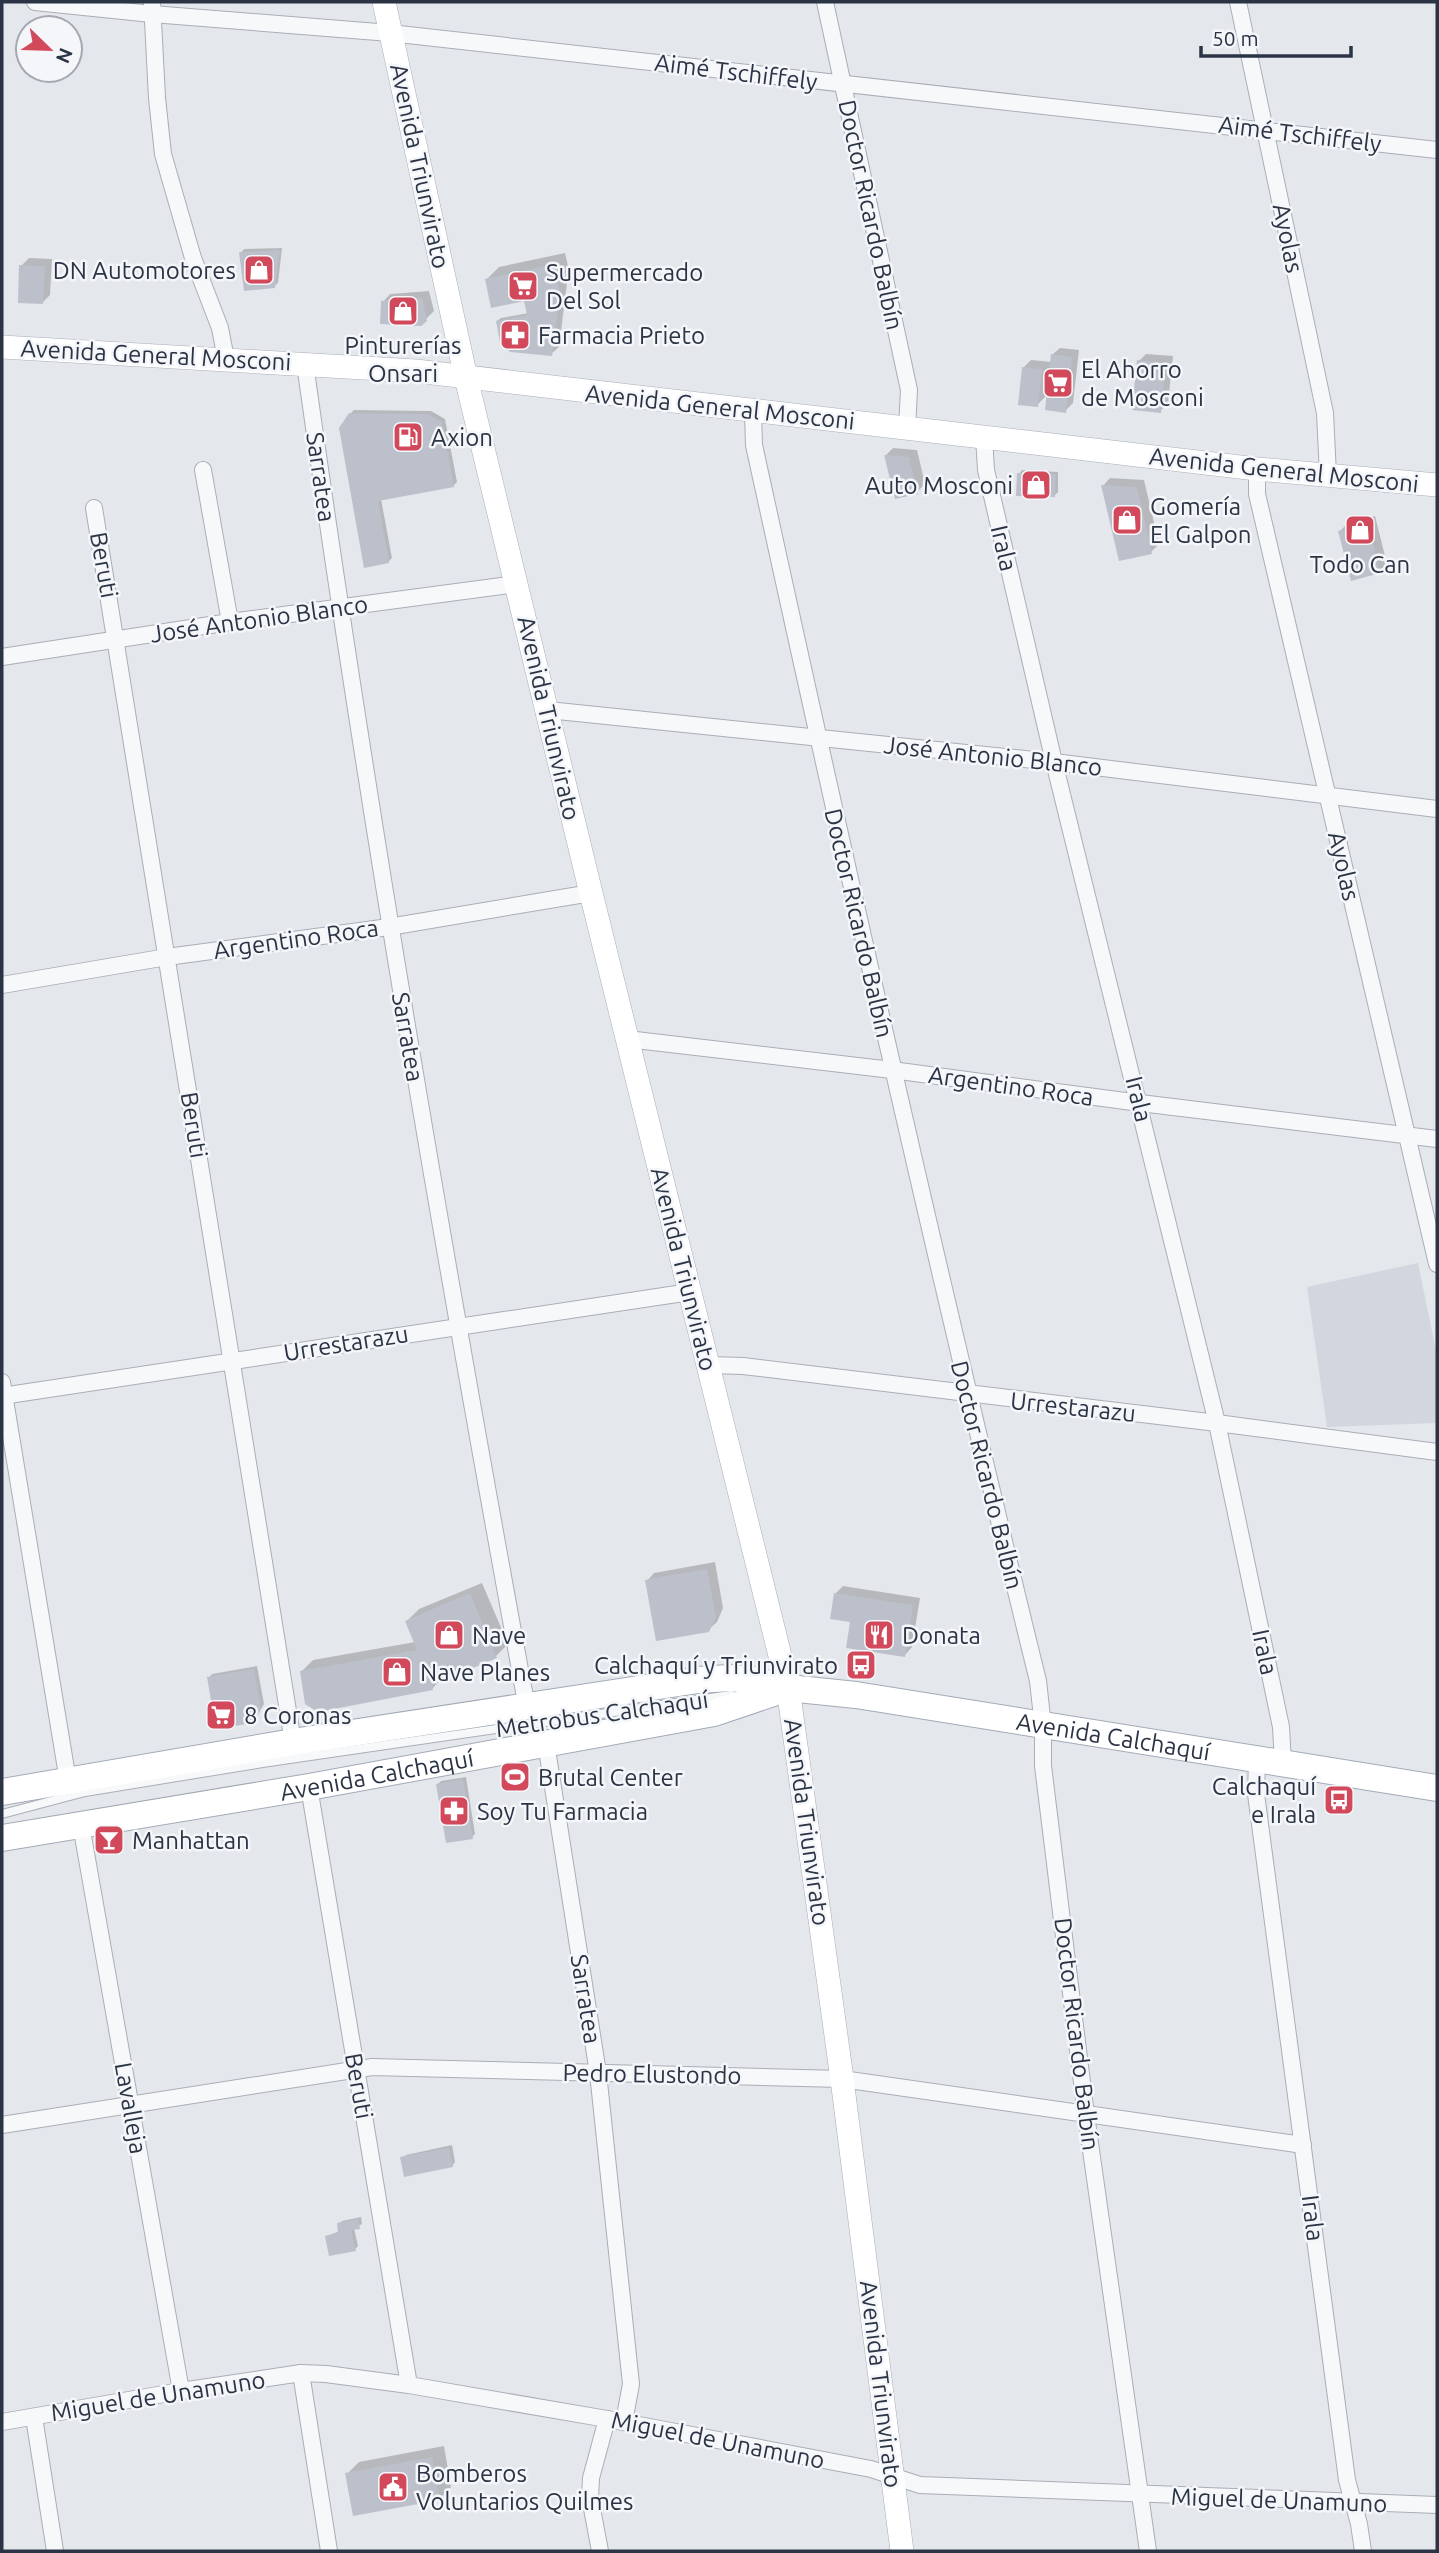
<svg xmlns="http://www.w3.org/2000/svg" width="1439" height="2553" font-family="Ubuntu,sans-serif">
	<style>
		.built { fill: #d2d6de }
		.shadow { fill: #0003 }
		.building { fill: #bbc0ca }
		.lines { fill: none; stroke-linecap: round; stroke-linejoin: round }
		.lane-casing { stroke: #a9aeb7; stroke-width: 10 }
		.street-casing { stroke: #a9aeb7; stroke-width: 18 }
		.secondary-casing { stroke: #a9aeb7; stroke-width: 24 }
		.primary-casing { stroke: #a3abb8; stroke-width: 28 }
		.lane { stroke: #f7f8fa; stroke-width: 8 }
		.street { stroke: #f7f8fa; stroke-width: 16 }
		.secondary { stroke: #fff; stroke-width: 23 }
		.primary { stroke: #fff; stroke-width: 26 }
		.labels { text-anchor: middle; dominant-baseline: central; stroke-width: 5; stroke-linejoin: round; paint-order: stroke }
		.street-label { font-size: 24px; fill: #2b3445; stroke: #f4f6f9 }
		.poi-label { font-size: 24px; fill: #2b3445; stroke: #f4f6f9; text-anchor: start }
	</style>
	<rect width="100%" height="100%" fill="#e4e7ec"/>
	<path class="built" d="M1418 1263 1437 1356V1423L1327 1427 1307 1287Z"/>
	<g class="shadow">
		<path d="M282 248 278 283 274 286 241 253 244 249Z"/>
		<path d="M565 253 571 279 567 283 559 347 551 354 497 321 501 318 529 313 526 298 487 279 499 267Z"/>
		<path d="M29 258 52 259 50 295 43 302 21 266Z"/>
		<path d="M429 291 434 311 420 325 383 302 390 294Z"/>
		<path d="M1060 348 1079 350 1073 403 1065 411 1048 394 1037 405 1023 368 1031 360 1052 362V355Z"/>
		<path d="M1146 354 1173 356 1168 403 1160 411 1139 361Z"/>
		<path d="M354 410 431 411 445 419 457 482 454 485 381 499 392 558 388 562 350 414Z"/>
		<path d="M893 448 917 450 925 484 917 492 886 455Z"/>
		<path d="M1022 470 1058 472V492L1054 496 1019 474Z"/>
		<path d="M1110 478 1144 480 1159 544 1151 552 1103 486Z"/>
		<path d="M1375 516 1387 564 1380 572 1340 531 1348 523Z"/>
		<path d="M715 1562 723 1608 717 1622 708 1630 647 1581 654 1573Z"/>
		<path d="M482 1583 508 1644 496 1656 441 1679 432 1689 302 1671 313 1660 415 1642 407 1621 419 1609Z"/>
		<path d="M843 1586 920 1598 912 1647 905 1655 852 1620 836 1593Z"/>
		<path d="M257 1666 264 1704 256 1717 209 1678 212 1674Z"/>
		<path d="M466 1777 475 1834 472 1837 438 1784 441 1781Z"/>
		<path d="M452 2145 455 2162 452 2166 402 2158 406 2155Z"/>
		<path d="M361 2217 362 2224 354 2228 358 2246 355 2249 327 2236 340 2231 339 2224 342 2221Z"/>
		<path d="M444 2446 451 2487 439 2499 347 2474 359 2462Z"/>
	</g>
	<g class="building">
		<path d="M280 250 275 288 244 291 239 252Z"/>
		<path d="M554 264 560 293 552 356 510 352 500 342 496 321 527 315 524 301 491 308 485 279Z"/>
		<path d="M19 265 45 266 43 304 18 303Z"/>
		<path d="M422 298 427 321 421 326 380 324 381 301Z"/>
		<path d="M1051 354 1072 357 1066 413 1045 410Z"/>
		<path d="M1137 360 1166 363 1161 413 1132 410Z"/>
		<path d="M1022 367 1042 369 1038 407 1018 405Z"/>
		<path d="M349 413 427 414 442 422 454 487 378 501 389 563 364 568 339 428Z"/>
		<path d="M884 455 909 457 918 494 895 499Z"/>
		<path d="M1017 473 1056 474 1055 497 1016 496Z"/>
		<path d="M1101 485 1137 487 1152 554 1119 561Z"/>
		<path d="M1368 523 1380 573 1351 581 1338 531Z"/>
		<path d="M707 1569 716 1617 709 1632 656 1641 645 1580Z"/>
		<path d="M470 1593 497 1658 432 1685 433 1690 318 1712 305 1704 300 1671 417 1650 405 1621Z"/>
		<path d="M834 1593 913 1605 905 1657 846 1648 850 1622 830 1619Z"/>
		<path d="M254 1669 261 1709 253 1723 216 1729 207 1677Z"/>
		<path d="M463 1779 473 1839 446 1843 436 1784Z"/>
		<path d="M449 2148 453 2167 404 2177 400 2157Z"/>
		<path d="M358 2219 360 2229 351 2230 356 2251 329 2256 325 2236 338 2233 337 2223Z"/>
		<path d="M432 2457 440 2500 353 2516 345 2473Z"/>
	</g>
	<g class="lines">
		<g class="lane-casing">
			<path id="lane" d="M2 1814 85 1792 269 1762 731 1695"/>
		</g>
		<g class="street-casing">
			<g id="street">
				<path d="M35 2 152 14 390 33 1437 150"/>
				<path d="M152 2 157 98 163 154 193 258 220 328 226 359"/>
				<path d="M825 2 909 390 907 428"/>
				<path d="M1238 2 1325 413 1328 475"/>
				<path d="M305 364C368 814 445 1261 527 1708"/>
				<path d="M753 412 754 445C844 858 937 1270 1038 1681L1043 1726V1766L1086 2115 1148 2551"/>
				<path d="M984 437 986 470 1054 762 1217 1423 1281 1727 1283 1763"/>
				<path d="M1257 469V494L1437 1264"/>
				<path d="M203 470 230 622"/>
				<path d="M94 508 293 1742"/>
				<path d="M2 657 230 622 517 584"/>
				<path d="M548 710 1054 762 1437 809"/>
				<path d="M2 985 167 957 389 927 591 893"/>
				<path d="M627 1039 892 1070 1140 1103 1437 1139"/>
				<path d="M709 1365 743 1366 1217 1423 1437 1452"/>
				<path d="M2 1382 68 1781"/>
				<path d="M2 1396 690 1292"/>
				<path d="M546 1743 598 2073 631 2384 624 2422"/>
				<path d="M1257 1759 1256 1794 1347 2480 1359 2524 1363 2551"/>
				<path d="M309 1787 409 2385"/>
				<path d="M81 1825 181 2391"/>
				<path d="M2 2125 372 2067 842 2079 1303 2145"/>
				<path d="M301 2373 329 2551"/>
				<path d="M34 2417 55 2551"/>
				<path d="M2 2422 181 2391 301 2373 326 2374 409 2385 607 2419 871 2469 920 2485 1437 2505"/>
				<path d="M600 2551 590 2498 591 2478 607 2419"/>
			</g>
		</g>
		<g class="secondary-casing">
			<g id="secondary">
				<path d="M384 2 466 378 591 893 788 1688 842 2079 902 2551"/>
				<path d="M2 347 416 371 1257 469 1437 485"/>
			</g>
		</g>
		<g class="primary-casing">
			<g id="primary">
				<path id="s1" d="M2 1792 293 1742 698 1680 729 1678 753 1680 788 1688 856 1695 1437 1788"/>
				<path id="s2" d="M2 1838 309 1787 714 1713 788 1688"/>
			</g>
		</g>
		<use href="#lane" class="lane"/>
		<use href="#street" class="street"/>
		<use href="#secondary" class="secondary"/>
		<use href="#primary" class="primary"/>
	</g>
	<defs>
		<g id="shop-square" transform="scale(1.575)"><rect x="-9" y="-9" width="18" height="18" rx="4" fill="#d1495b" stroke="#f4f6f9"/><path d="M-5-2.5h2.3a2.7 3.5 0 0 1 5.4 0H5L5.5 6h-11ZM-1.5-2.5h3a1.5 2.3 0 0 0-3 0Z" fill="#fff"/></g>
		<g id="supermarket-square" transform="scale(1.575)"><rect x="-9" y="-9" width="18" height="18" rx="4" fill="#d1495b" stroke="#f4f6f9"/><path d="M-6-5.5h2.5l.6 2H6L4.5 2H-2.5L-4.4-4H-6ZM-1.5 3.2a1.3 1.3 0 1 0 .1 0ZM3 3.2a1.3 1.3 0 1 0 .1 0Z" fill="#fff"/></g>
		<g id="pharmacy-square" transform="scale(1.575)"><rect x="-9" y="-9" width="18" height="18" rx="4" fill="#d1495b" stroke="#f4f6f9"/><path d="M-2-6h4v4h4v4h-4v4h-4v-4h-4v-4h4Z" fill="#fff"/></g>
		<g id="fuel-square" transform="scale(1.575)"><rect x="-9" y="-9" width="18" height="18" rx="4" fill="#d1495b" stroke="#f4f6f9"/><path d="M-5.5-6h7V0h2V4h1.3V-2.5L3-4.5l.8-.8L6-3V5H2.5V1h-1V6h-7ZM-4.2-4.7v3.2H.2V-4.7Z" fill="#fff"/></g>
		<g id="restaurant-square" transform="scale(1.575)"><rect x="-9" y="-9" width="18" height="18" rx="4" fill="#d1495b" stroke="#f4f6f9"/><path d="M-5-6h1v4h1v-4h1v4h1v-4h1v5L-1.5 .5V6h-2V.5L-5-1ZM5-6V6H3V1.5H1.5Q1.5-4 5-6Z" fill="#fff"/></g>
		<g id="bus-square" transform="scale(1.575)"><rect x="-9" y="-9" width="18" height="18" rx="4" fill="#d1495b" stroke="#f4f6f9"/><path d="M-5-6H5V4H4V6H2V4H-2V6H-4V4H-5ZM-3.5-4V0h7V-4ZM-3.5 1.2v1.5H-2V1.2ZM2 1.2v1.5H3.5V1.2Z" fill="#fff"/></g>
		<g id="stadium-square" transform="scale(1.575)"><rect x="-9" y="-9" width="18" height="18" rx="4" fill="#d1495b" stroke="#f4f6f9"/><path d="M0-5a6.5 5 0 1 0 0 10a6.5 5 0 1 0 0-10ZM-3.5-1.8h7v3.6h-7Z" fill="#fff"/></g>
		<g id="bar-square" transform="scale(1.575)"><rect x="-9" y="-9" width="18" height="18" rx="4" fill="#d1495b" stroke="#f4f6f9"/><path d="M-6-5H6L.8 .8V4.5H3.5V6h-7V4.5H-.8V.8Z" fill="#fff"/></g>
		<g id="civic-square" transform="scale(1.575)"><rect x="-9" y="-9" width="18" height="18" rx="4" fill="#d1495b" stroke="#f4f6f9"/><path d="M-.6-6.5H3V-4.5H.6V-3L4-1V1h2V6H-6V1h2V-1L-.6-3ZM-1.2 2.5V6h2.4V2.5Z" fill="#fff"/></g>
	</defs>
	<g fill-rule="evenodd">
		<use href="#shop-square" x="259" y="270"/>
		<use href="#supermarket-square" x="523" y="286"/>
		<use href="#shop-square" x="403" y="311"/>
		<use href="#pharmacy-square" x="515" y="335"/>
		<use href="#supermarket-square" x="1058" y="383"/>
		<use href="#fuel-square" x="408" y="437"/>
		<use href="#shop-square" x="1036" y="485"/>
		<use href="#shop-square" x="1127" y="520"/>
		<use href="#shop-square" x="1360" y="530"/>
		<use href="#shop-square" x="449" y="1635"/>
		<use href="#restaurant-square" x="879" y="1635"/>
		<use href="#bus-square" x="861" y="1665"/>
		<use href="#shop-square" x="397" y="1672"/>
		<use href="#supermarket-square" x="221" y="1715"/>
		<use href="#stadium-square" x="515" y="1777"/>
		<use href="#bus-square" x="1339" y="1800"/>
		<use href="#pharmacy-square" x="454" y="1811"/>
		<use href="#bar-square" x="109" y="1840"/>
		<use href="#civic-square" x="393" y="2487"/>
	</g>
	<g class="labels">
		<g class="street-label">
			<text transform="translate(736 72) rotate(7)">Aimé Tschiffely</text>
			<text transform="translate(1300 134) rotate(7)">Aimé Tschiffely</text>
			<text transform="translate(420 166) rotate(78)">Avenida Triunvirato</text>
			<text transform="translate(871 215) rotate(78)">Doctor Ricardo Balbín</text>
			<text transform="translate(1288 238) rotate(78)">Ayolas</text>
			<text transform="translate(156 355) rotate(3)">Avenida General Mosconi</text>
			<text transform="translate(720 407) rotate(6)">Avenida General Mosconi</text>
			<text transform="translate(1284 470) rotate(6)">Avenida General Mosconi</text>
			<text transform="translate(321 477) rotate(82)">Sarratea</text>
			<text transform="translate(1004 548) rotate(77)">Irala</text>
			<text transform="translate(104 565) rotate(80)">Beruti</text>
			<text transform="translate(259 619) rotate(-8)">José Antonio Blanco</text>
			<text transform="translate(549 718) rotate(77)">Avenida Triunvirato</text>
			<text transform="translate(993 756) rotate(6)">José Antonio Blanco</text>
			<text transform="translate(1344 866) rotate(77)">Ayolas</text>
			<text transform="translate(859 923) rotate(77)">Doctor Ricardo Balbín</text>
			<text transform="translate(296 939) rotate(-8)">Argentino Roca</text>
			<text transform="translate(408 1037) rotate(80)">Sarratea</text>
			<text transform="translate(1011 1086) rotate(8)">Argentino Roca</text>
			<text transform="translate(1139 1099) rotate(76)">Irala</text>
			<text transform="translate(194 1125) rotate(81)">Beruti</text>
			<text transform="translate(684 1269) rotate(76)">Avenida Triunvirato</text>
			<text transform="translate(346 1343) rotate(-9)">Urrestarazu</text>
			<text transform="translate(1073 1407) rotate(6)">Urrestarazu</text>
			<text transform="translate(987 1475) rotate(76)">Doctor Ricardo Balbín</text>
			<text transform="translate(1265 1652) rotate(78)">Irala</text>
			<text transform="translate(602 1714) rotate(-8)">Metrobus Calchaquí</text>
			<text stroke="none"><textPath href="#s1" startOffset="1125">Avenida Calchaquí</textPath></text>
			<text stroke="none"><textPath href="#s2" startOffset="380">Avenida Calchaquí</textPath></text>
			<text transform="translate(807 1822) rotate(82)">Avenida Triunvirato</text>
			<text transform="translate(586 1999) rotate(81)">Sarratea</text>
			<text transform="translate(1077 2034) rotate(83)">Doctor Ricardo Balbín</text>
			<text transform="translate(652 2074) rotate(1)">Pedro Elustondo</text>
			<text transform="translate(359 2086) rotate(80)">Beruti</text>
			<text transform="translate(131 2108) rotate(80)">Lavalleja</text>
			<text transform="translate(1313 2218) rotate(83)">Irala</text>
			<text transform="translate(881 2384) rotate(83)">Avenida Triunvirato</text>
			<text transform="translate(158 2396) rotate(-9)">Miguel de Unamuno</text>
			<text transform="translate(718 2440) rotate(11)">Miguel de Unamuno</text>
			<text transform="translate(1279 2500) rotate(2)">Miguel de Unamuno</text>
		</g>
		<g class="poi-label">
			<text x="236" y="270" text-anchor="end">DN Automotores</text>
			<text x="546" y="272">Supermercado<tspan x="546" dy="28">Del Sol</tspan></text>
			<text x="538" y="335">Farmacia Prieto</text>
			<text x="403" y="345" text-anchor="middle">Pinturerías<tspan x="403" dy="28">Onsari</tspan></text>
			<text x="1081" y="369">El Ahorro<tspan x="1081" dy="28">de Mosconi</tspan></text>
			<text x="431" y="437">Axion</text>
			<text x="1013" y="485" text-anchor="end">Auto Mosconi</text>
			<text x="1150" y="506">Gomería<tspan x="1150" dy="28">El Galpon</tspan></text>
			<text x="1360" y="564" text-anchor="middle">Todo Can</text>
			<text x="472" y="1635">Nave</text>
			<text x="902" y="1635">Donata</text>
			<text x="838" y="1665" text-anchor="end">Calchaquí y Triunvirato</text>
			<text x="420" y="1672">Nave Planes</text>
			<text x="244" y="1715">8 Coronas</text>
			<text x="538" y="1777">Brutal Center</text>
			<text x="1316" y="1786" text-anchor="end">Calchaquí<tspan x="1316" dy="28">e Irala</tspan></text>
			<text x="477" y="1811">Soy Tu Farmacia</text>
			<text x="132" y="1840">Manhattan</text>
			<text x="416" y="2473">Bomberos<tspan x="416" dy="28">Voluntarios Quilmes</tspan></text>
		</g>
	</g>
	<rect width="1439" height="2553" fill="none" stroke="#2b3445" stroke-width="7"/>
	<g transform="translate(49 49) rotate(113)"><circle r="33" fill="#f4f6f9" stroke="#a4a8b1" stroke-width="2"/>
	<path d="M0-5L12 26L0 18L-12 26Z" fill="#d1495b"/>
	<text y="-10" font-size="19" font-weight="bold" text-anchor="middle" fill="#2b3445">N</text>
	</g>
	<path d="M1201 46v10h150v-10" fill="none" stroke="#2b3445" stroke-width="3.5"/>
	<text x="1212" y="46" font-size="21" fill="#2b3445" stroke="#f4f6f9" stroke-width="5" paint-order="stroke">50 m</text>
</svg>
